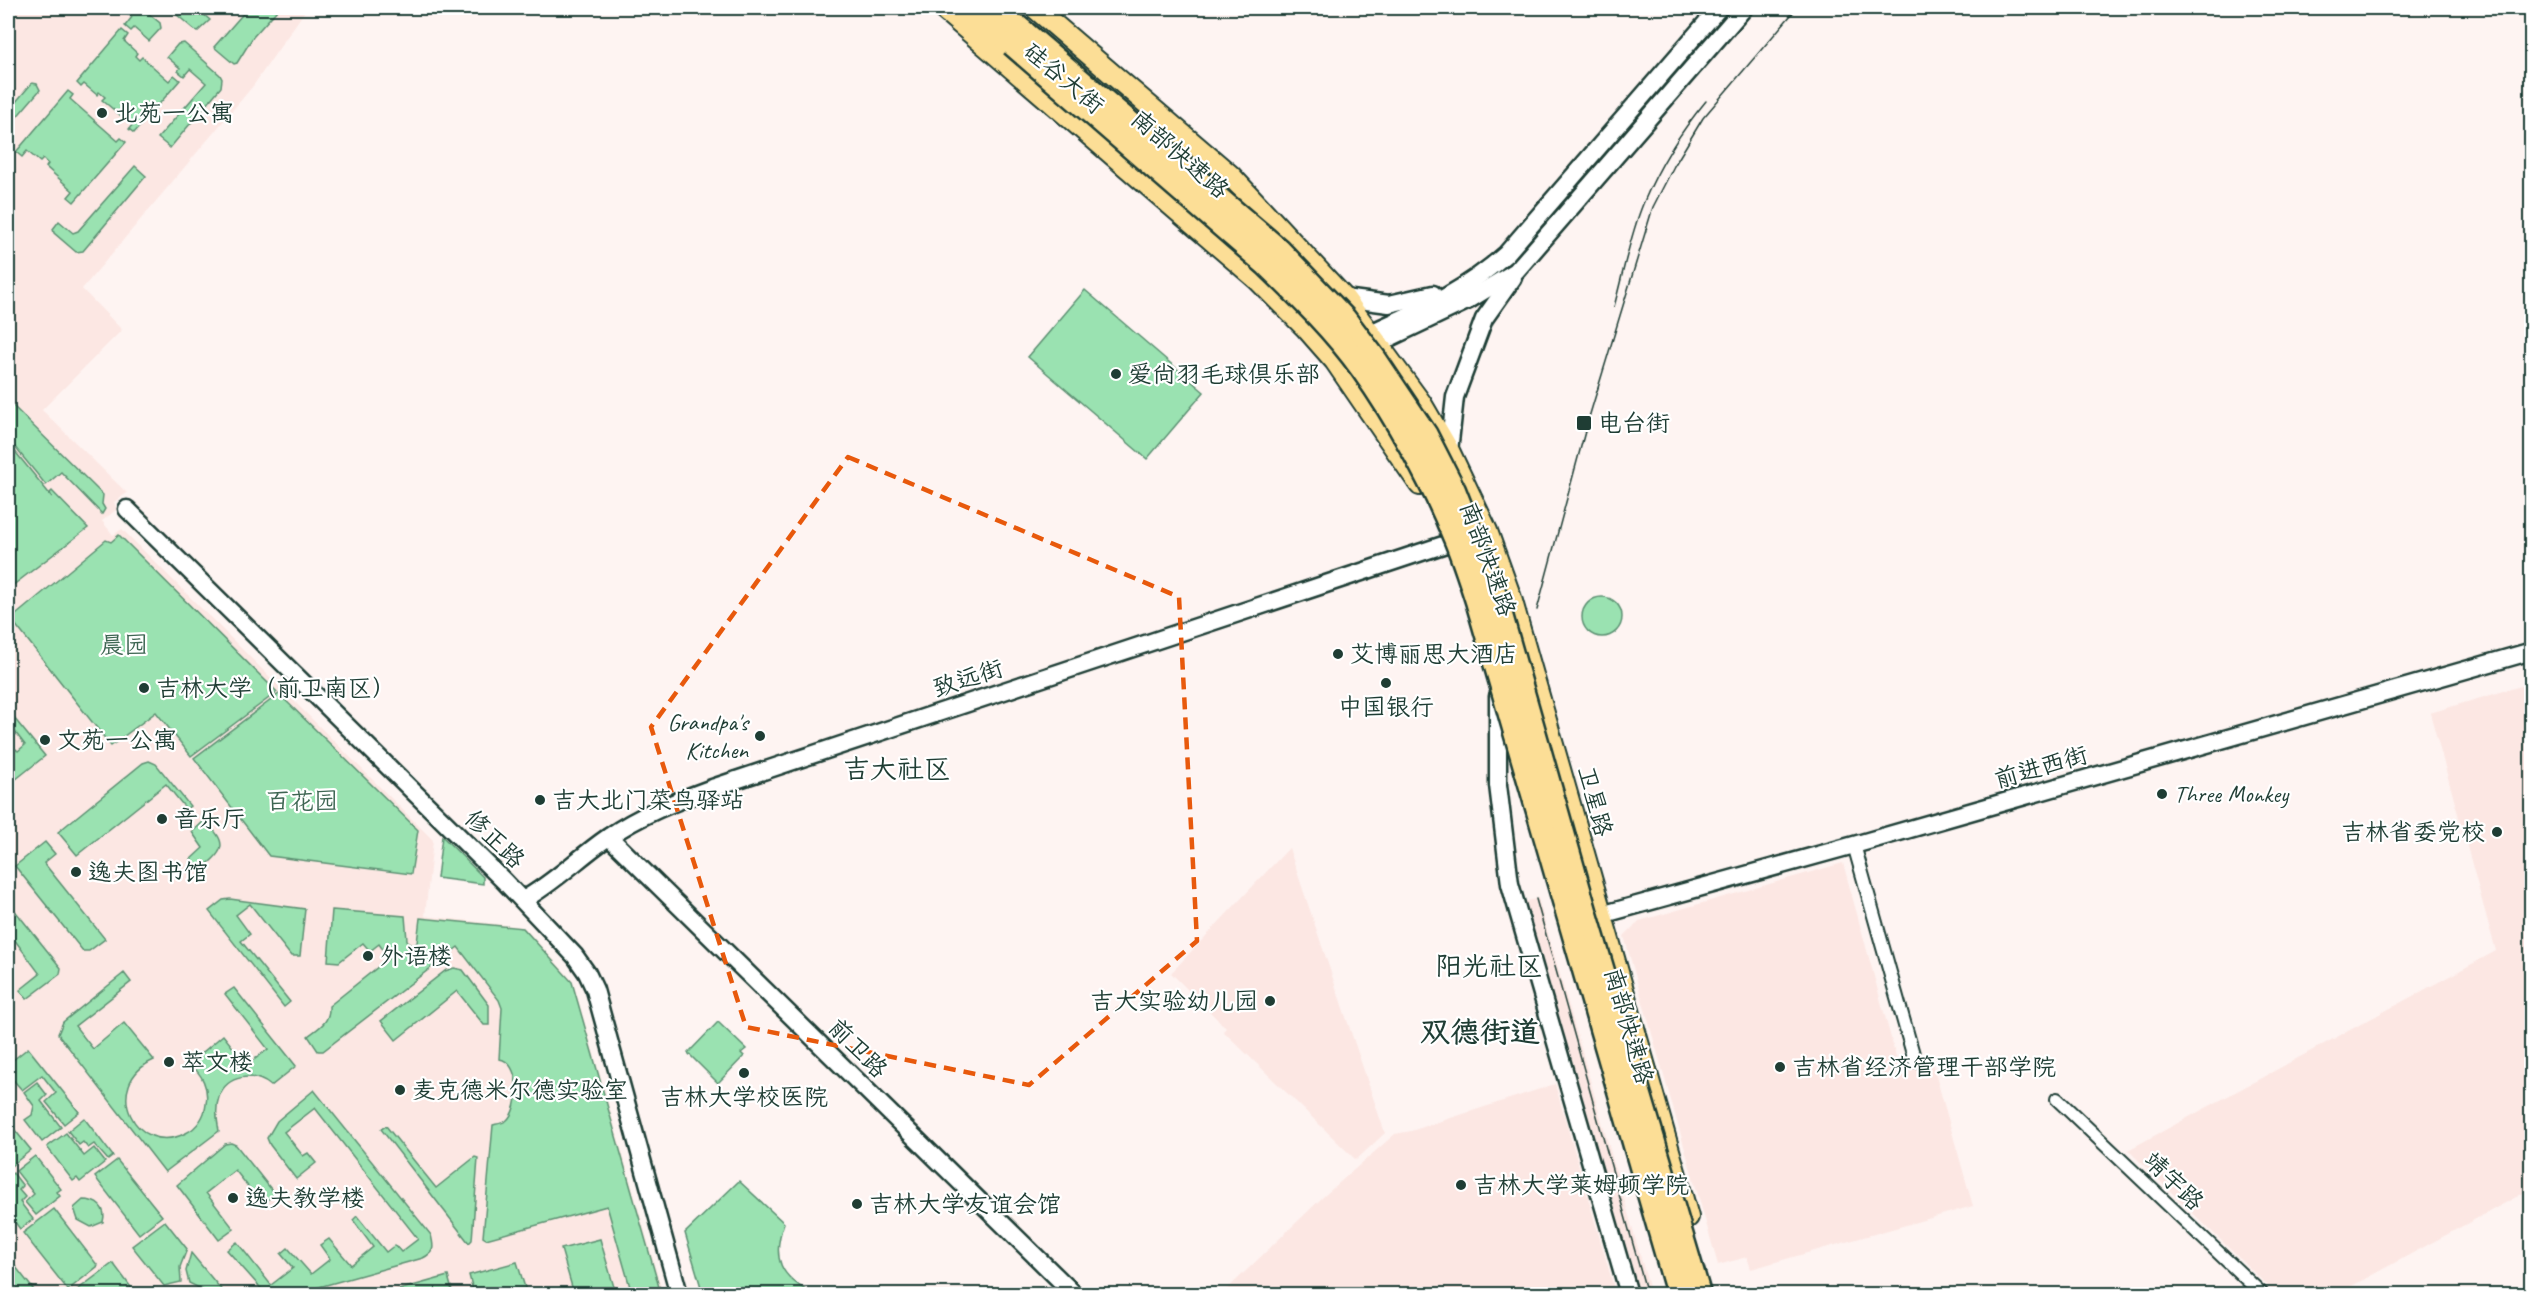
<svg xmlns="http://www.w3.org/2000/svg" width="2539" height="1302" font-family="Caveat,'LXGW WenKai TC',sans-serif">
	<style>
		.built { fill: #fce7e3 }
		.green { fill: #9ae2b1; stroke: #5c9072; stroke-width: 1.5 }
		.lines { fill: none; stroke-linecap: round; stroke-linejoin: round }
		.street-casing { stroke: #1f3d34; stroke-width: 16 }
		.secondary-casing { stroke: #1f3d34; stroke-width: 21 }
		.primary-casing { stroke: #1f3d34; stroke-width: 24 }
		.highway-casing { stroke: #1f3d34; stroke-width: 27 }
		.street { stroke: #fff; stroke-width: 12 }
		.secondary { stroke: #fff; stroke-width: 16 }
		.primary { stroke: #fcde96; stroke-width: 20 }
		.highway { stroke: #fcde96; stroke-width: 22 }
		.tram { stroke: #1f3d34; stroke-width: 1.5 }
		.highway-bridge-casing { stroke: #1f3d34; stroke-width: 27; stroke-linecap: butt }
		.highway-bridge { stroke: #fcde96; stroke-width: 22 }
		.marked { fill: none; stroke: #e8590c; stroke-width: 4.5; stroke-dasharray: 12 8; stroke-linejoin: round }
		.poi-dot { fill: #1f3d34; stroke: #fff; stroke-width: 2 }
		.labels { text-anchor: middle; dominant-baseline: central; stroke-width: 4.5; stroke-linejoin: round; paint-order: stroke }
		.street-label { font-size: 24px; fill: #1f3d34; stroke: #fff }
		.poi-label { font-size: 24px; fill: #1f3d34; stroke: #fff; text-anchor: start }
		.park-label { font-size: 24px; fill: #3e6653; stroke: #fff }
		.quarter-label { font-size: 27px; fill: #1f3d34; stroke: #fff }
		.district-label { font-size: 30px; font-weight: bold; fill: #1f3d34; stroke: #fff }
	</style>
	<rect width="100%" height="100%" fill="#fef4f2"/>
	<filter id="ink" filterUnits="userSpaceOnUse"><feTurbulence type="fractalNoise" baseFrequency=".0167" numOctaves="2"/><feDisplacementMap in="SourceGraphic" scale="12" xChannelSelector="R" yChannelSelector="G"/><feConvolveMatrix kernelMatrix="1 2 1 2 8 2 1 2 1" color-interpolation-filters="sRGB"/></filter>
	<g filter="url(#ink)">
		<g class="built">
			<path d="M8 8H307L253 86 82 289 122 330 42 410 127 493 114 502 117 509 102 521 113 535 122 529 433 840 425 916 524 927 573 981 663 1294H8Z"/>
			<path d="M2531 683V1189L2337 1294H2276L2128 1150 2496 951 2430 713Z"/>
			<path d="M1289 848 1385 1133 1356 1160 1223 1031 1226 1028 1171 973Z"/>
			<path d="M1843 863 1900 1071 1932 1062 1973 1206 1751 1269 1747 1257 1718 1265 1624 936 1639 921Z"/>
			<path d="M1538 898 1619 1181 1651 1294H1637L1524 902Z"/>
			<path d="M1555 1084 1616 1294H1222L1324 1196 1395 1134 1411 1131Z"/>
		</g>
		<g class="green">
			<path d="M121 8H142L160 23 161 28 149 41 134 28 131 31 125 26 132 17Z"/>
			<path d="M169 8H196L210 20 197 32Z"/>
			<path d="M248 8H279L253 37 237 63 234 64 214 47Z"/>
			<path d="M122 30 128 35 124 41 137 53 135 56 139 60 142 57 169 81 174 75 180 80 134 133 129 129 132 125 102 100 105 97 99 92 97 95 84 84 81 87 77 83Z"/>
			<path d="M184 43 220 75 222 79 221 87 170 148 158 138 206 83 190 69 184 76 178 71 180 68 167 57 178 44Z"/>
			<path d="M32 83 37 84 40 90 8 127V111Z"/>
			<path d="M68 91 73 95 70 99 118 141 121 138 126 142 74 202 68 197 73 191 46 167 48 164 43 159 40 162 27 151 22 157 16 152Z"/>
			<path d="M135 166 146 176 83 251 76 252 54 233 53 229 59 221 73 233 78 231Z"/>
			<path d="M1085 290 1204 392 1147 459 1028 357Z"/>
			<path d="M8 401 103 495 102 504 105 509 102 514 61 472 46 485 14 446 8 451Z"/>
			<path d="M13 449 52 497 50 493 52 491 88 528 8 589V453Z"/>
			<path d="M119 535 277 692 191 756 156 712 111 746 11 619 106 540 111 542Z"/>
			<circle cx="1602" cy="617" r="20"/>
			<path d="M279 694 418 830 411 874 269 856 194 758Z"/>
			<path d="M14 718 45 756 15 780 8 769V759L16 749 18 751 25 745 8 723Z"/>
			<path d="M149 761 156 764 190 806 186 809 166 784 77 855 58 832 143 763Z"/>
			<path d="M204 821C232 844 222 853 199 871L191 859 203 848 192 832Z"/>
			<path d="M442 836 483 877V884L437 878Z"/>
			<path d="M45 842 55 854 44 863 105 939 89 951H83L15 866Z"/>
			<path d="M230 899 305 909 300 956H291L250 904 236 915 250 934 241 941 290 1002 284 1007 209 911 223 900Z"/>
			<path d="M8 902 61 968 60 974 27 999 20 990 40 974 8 931Z"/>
			<path d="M332 910 405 916 407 940 411 946 417 943 420 918 523 928 572 982 661 1294H632L607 1206 486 1239 483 1237 493 1125C497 1124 503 1123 506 1121 521 1109 521 1061 499 1059L502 1008 499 1000 458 947 323 1051H318L308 1036C320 1027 330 1022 329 1006L389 958 379 944 370 951 363 943 339 962 328 961Z"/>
			<path d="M454 968 463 970 489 1005V1025H484L457 991 396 1040 381 1021 445 971Z"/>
			<path d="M124 973 131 982 75 1026 93 1049 124 1023 154 1060C100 1084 135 1159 186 1133 197 1128 205 1116 206 1104 209 1088 202 1073 189 1064L223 1035 247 1065 268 1049 225 994 234 988 296 1066 271 1086C254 1072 227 1074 219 1097 215 1108 217 1120 219 1131L165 1172 58 1034 63 1022Z"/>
			<path d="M718 1022 746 1049 741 1053 744 1056 718 1083 688 1053Z"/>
			<path d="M28 1048 79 1112 64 1124 46 1102 56 1093 42 1075 22 1090 8 1074V1064Z"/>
			<path d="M37 1082 47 1095 41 1101 61 1127 42 1142 25 1120 32 1115 34 1106 24 1092Z"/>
			<path d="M314 1090 431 1235C434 1247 435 1252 423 1258L294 1294H266L227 1250 237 1242 271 1285 293 1268 281 1254 288 1248 311 1274 330 1259 320 1245 329 1239 351 1265 373 1247 353 1220 357 1216 386 1252 395 1245 401 1252 418 1239 315 1108 284 1132 303 1156 308 1153 316 1163 296 1179 270 1145 267 1138 277 1121Z"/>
			<path d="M84 1118 113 1156 108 1160 94 1144 88 1148 83 1142 79 1145 68 1131Z"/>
			<path d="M386 1126 436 1188 475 1157 478 1158 472 1240 469 1243 381 1129Z"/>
			<path d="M14 1129 31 1150 11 1166 8 1161V1134Z"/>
			<path d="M66 1133 84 1156 94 1148 105 1162 80 1182 77 1178 73 1181 47 1147Z"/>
			<path d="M231 1143 236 1145 275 1194 262 1204 235 1170 206 1193 234 1229 219 1240 177 1185 225 1144Z"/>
			<path d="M35 1156 61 1189 57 1192 60 1196 36 1215 25 1202 34 1194 16 1171Z"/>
			<path d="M117 1160 162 1216 139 1234 95 1177Z"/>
			<path d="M13 1173 23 1186 19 1190 25 1197 20 1202 33 1219 20 1229 8 1213V1177Z"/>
			<path d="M739 1181 784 1223C771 1258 780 1277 813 1294H703L685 1233Z"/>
			<path d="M83 1200C97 1200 107 1208 103 1222L91 1227 78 1220 74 1208Z"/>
			<path d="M54 1209 98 1266 68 1290 23 1233Z"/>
			<path d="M165 1221 187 1249 180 1267 181 1282 164 1286 132 1246Z"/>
			<path d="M600 1239 616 1294H574L561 1249Z"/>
			<path d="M191 1253 225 1294H211L189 1283 186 1271Z"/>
			<path d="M8 1257 37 1294H8Z"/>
			<path d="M517 1262 527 1294H474L469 1275Z"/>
			<path d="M113 1263 136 1294H72Z"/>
			<path d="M448 1276 453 1294H384Z"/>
		</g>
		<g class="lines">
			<g class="street-casing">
				<g id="street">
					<path d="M1854 845 1915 1061"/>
					<path d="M2057 1099 2262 1294"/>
				</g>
			</g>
			<g class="secondary-casing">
				<g id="secondary">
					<path d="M1344 298 1389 304 1433 294"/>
					<path d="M1360 341 1370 333C1423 309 1462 293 1506 254L1719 8"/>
					<path d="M1366 349 1469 300 1516 271 1744 8"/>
					<path d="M1449 451 1455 397 1484 319 1513 278"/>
					<path d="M127 509 504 881 575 956 587 973 595 990 679 1294"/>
					<path d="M1498 696V785L1510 884 1629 1294"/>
					<path d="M609 837 1074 1294"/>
					<path d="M523 900C554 883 578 858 607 838 641 814 677 801 715 787L1449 543"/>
					<path d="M1590 918 1854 845 2532 651"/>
				</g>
			</g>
			<g class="primary-casing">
				<g id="primary">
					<path d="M942 8 1258 280 1306 328 1335 361 1420 485"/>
					<path d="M1035 8 1230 175 1344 298 1421 403 1449 451 1487 531 1511 598 1688 1217"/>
				</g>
			</g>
			<g class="highway-casing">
				<g id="highway">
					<path d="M970 8 1012 44"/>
					<path d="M995 8 1025 33"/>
				</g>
			</g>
			<use href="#street" class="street"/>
			<use href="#secondary" class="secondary"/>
			<use href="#primary" class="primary"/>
			<use href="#highway" class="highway"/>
			<g class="tram">
				<path d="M1614 307C1623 273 1630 236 1643 204 1658 168 1681 131 1706 101"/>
				<path d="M1537 610 1587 424 1653 207 1674 166 1703 118 1797 8"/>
				<path d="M1536 899 1647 1294"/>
			</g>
			<g class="highway-bridge-casing">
				<g id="highway-bridge">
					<path d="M1025 33 1279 250 1344 318 1375 359 1426 435 1454 490 1495 594 1586 914 1699 1294"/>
					<path d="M1012 44 1267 265C1300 297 1335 331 1362 369 1395 415 1433 483 1454 536 1463 557 1470 579 1477 601L1678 1294"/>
				</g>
			</g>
			<use href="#highway-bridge" class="highway-bridge"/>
		</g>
	</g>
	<path class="marked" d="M848 457 1179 597 1197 941 1029 1085 746 1027 651 727Z"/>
	<g class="poi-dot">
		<circle cx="102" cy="113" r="6"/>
		<circle cx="1116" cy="374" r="6"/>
		<rect x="1576" y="415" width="16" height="16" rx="3"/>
		<circle cx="1338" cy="654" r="6"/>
		<circle cx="1386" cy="683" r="6"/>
		<circle cx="144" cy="688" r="6"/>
		<circle cx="760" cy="736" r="6"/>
		<circle cx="45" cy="740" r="6"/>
		<circle cx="2162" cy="794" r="6"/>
		<circle cx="540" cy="800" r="6"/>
		<circle cx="162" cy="819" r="6"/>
		<circle cx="2497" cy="832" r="6"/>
		<circle cx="76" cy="872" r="6"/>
		<circle cx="368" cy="956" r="6"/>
		<circle cx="1270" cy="1001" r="6"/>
		<circle cx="169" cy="1062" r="6"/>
		<circle cx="1780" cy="1067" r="6"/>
		<circle cx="744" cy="1073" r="6"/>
		<circle cx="400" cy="1090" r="6"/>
		<circle cx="1461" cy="1185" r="6"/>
		<circle cx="233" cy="1198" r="6"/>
		<circle cx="857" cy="1204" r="6"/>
	</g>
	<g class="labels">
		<g class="street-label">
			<text transform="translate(1064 78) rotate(40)">硅谷大街</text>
			<text transform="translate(1180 154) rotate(41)">南部快速路</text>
			<text transform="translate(1488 559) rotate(70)">南部快速路</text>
			<text transform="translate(968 678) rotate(-18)">致远街</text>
			<text transform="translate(2041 767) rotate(-16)">前进西街</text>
			<text transform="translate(1595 801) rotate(75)">卫星路</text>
			<text transform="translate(495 839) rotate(44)">修正路</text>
			<text transform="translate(1629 1026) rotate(74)">南部快速路</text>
			<text transform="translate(858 1048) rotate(45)">前卫路</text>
			<text transform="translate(2174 1181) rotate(44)">靖宇路</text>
		</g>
		<g class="poi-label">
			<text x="114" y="113">北苑一公寓</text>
			<text x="1128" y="374">爱尚羽毛球俱乐部</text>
			<text x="1598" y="423">电台街</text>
			<text x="1350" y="654">艾博丽思大酒店</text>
			<text x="156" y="688">吉林大学（前卫南区）</text>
			<text x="1386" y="707" text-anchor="middle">中国银行</text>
			<text x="748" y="722" text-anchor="end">Grandpa's<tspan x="748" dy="28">Kitchen</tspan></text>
			<text x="57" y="740">文苑一公寓</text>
			<text x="2174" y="794">Three Monkey</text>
			<text x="552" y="800">吉大北门菜鸟驿站</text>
			<text x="174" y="819">音乐厅</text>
			<text x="2485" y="832" text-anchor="end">吉林省委党校</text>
			<text x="88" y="872">逸夫图书馆</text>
			<text x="380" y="956">外语楼</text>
			<text x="1258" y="1001" text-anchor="end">吉大实验幼儿园</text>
			<text x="181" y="1062">萃文楼</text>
			<text x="1792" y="1067">吉林省经济管理干部学院</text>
			<text x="412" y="1090">麦克德米尔德实验室</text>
			<text x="744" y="1097" text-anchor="middle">吉林大学校医院</text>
			<text x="1473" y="1185">吉林大学莱姆顿学院</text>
			<text x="245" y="1198">逸夫教学楼</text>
			<text x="869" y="1204">吉林大学友谊会馆</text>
		</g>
		<g class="park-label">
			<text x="124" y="645">晨园</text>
			<text x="302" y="801">百花园</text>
		</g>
		<g class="quarter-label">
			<text x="897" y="769">吉大社区</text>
			<text x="1489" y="966">阳光社区</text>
		</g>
		<g class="district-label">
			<text x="1480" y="1032">双德街道</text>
		</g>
	</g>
	<rect width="2539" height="1302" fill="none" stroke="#fff" stroke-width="30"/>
	<rect x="15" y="15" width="2509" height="1272" fill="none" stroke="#1f3d34" stroke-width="2" filter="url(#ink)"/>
</svg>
